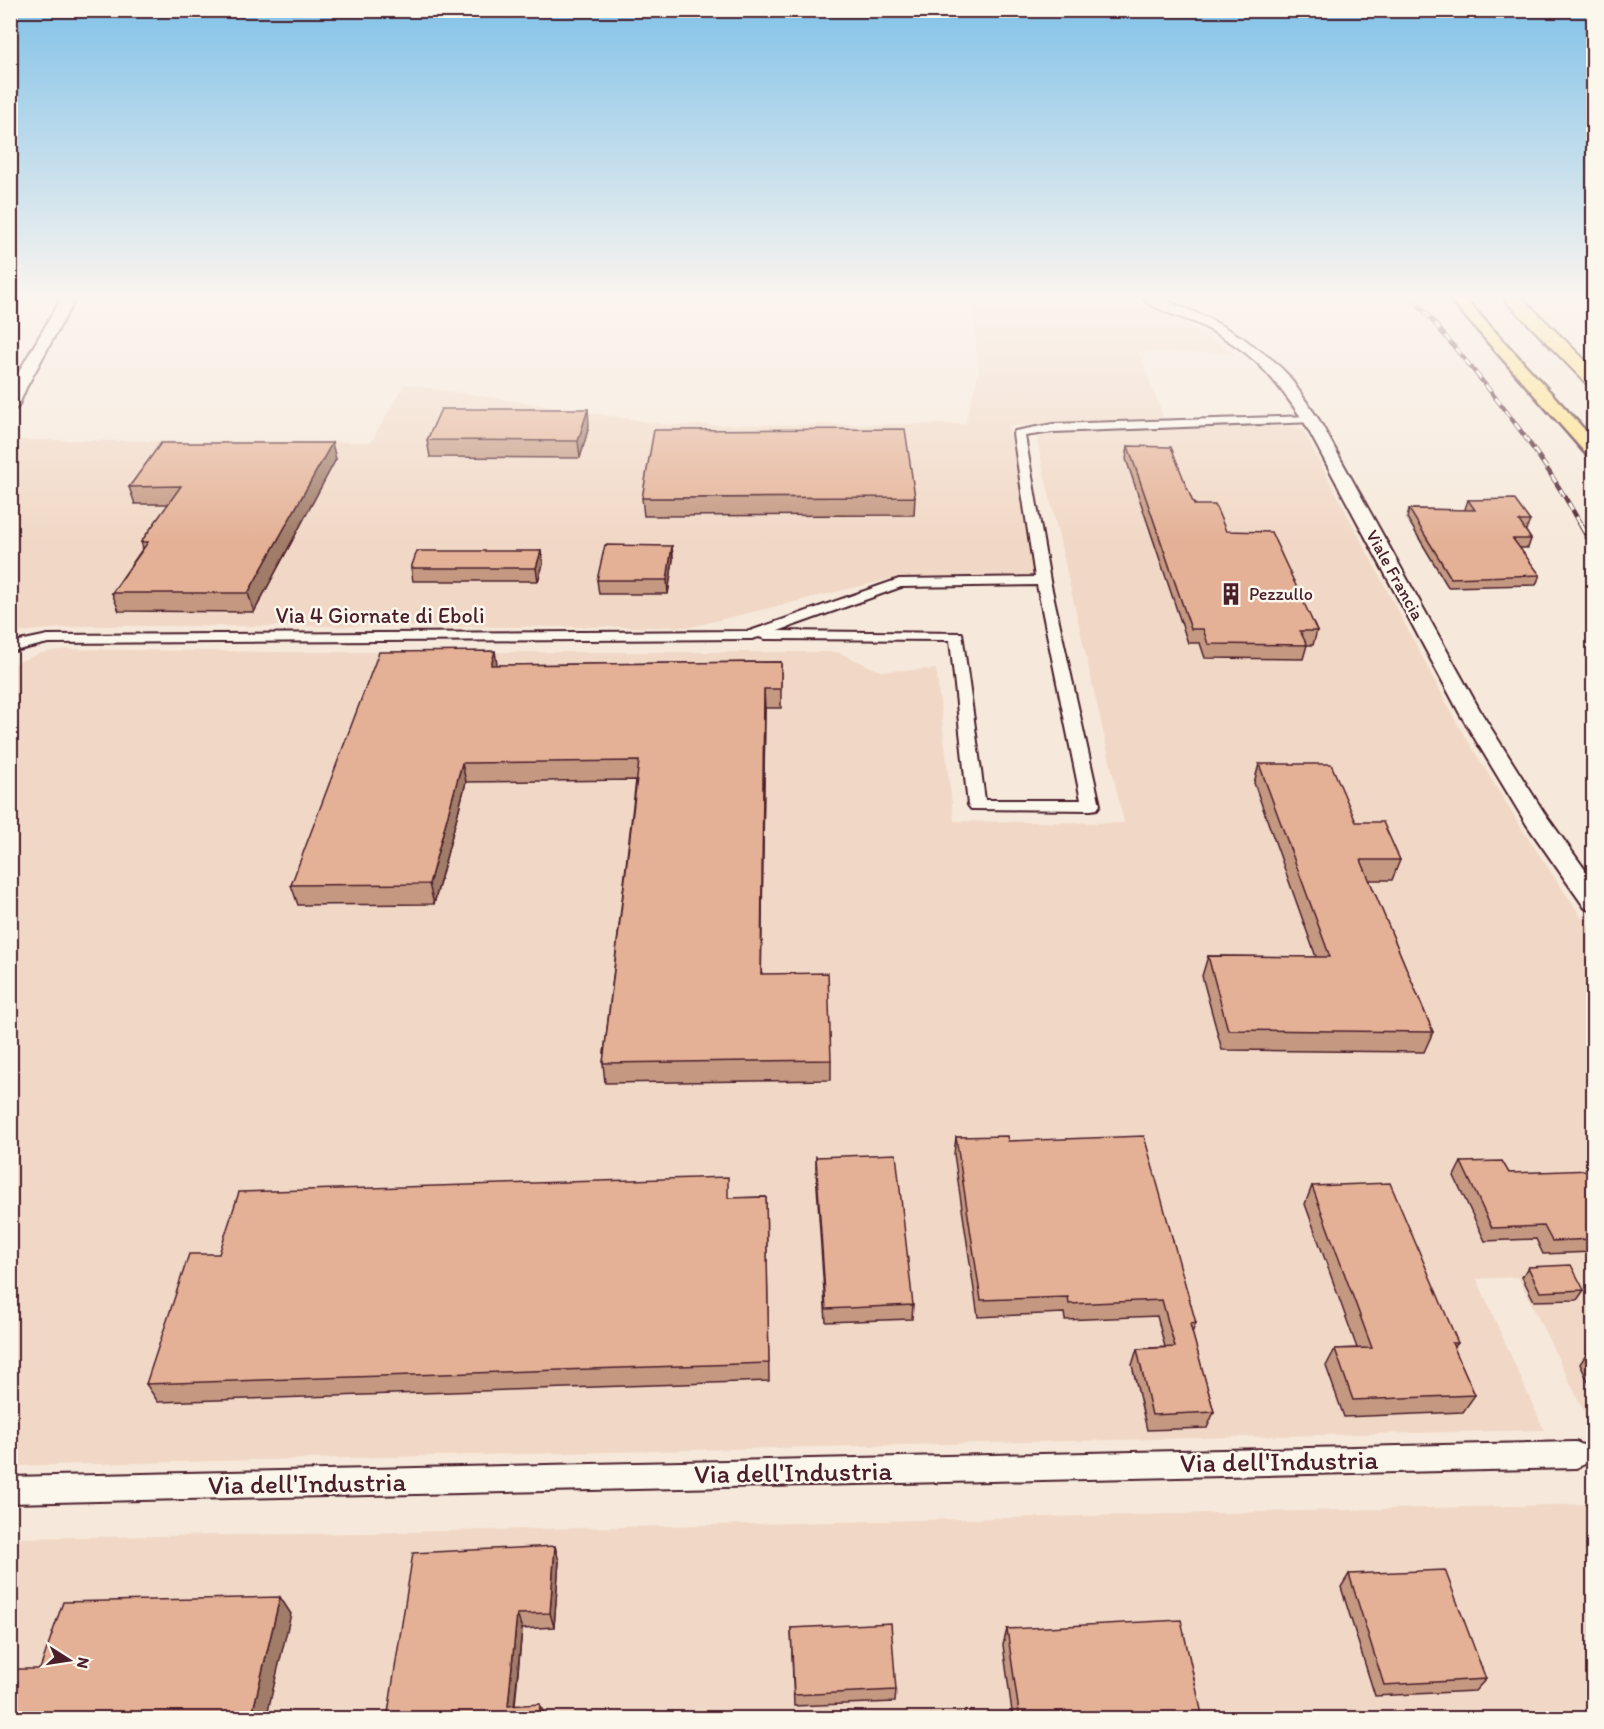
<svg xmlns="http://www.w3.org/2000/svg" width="1604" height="1729" font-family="Itim,sans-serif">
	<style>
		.built { fill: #f1d8c6 }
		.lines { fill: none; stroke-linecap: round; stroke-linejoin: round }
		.street-casing { stroke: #4a1f2b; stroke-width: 4 }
		.secondary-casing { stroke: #4a1f2b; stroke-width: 4 }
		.primary-casing { stroke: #4a1f2b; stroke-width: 5 }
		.highway-casing { stroke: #4a1f2b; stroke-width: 4 }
		.street { fill: #fbf7ec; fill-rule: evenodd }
		.secondary { fill: #fbf7ec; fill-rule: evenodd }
		.primary { fill: #fce080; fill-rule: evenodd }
		.highway { fill: #fce080; fill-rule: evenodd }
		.rail-far1-casing { stroke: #4a1f2b; stroke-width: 4.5 }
		.rail-casing { stroke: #4a1f2b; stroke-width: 6 }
		.rail-far1 { stroke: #fbf7ec; stroke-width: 3; stroke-dasharray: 8; stroke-linecap: butt }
		.rail { stroke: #fbf7ec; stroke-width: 4; stroke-dasharray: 11; stroke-linecap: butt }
		.wall { fill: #c49881; stroke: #4a1f2b; stroke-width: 1.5 }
		.shaded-wall { fill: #a07c69; stroke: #4a1f2b; stroke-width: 1.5 }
		.building { fill: #e4b196; stroke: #4a1f2b; stroke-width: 1.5 }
		.labels { text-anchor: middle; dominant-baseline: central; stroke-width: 5; stroke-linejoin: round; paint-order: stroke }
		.far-street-label { font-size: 18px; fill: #4a1f2b; stroke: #fbf7ec }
		.far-poi-label { font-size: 18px; fill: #4a1f2b; stroke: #fbf7ec; text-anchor: start }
		.street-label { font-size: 22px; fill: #4a1f2b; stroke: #fbf7ec }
		.near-street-label { font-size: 27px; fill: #4a1f2b; stroke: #fbf7ec }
	</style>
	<rect width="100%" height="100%" fill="#f6e9db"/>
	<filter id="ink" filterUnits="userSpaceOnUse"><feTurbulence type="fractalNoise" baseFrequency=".0167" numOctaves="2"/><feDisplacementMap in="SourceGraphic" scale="12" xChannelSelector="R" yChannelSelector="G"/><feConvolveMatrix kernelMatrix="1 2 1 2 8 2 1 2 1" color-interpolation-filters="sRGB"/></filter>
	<g filter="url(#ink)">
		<g class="built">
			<path d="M972 299H1127L1187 325 1224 346 1233 354 1139 352 1164 419 1009 426 1035 575 898 577 691 627 84 626 11 633 10 504 14 440 371 442 405 384 669 425 965 424 979 371Z"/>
			<path d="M1289 426 1298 427 1304 432 1457 723 1524 832 1593 934V1430L1518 1277 1477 1279 1544 1430 11 1466 10 665 41 653 66 649 281 652H838L880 671 936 669 954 821 1124 823 1037 441 1039 437 1052 434Z"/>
			<path d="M1593 1504V1718H11L10 1538 363 1533Z"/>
		</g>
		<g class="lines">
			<g class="street-casing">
				<g id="street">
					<path d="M1311 416 1317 420 1315 422 1053 432 1025 436 1050 581 1100 805 1097 809 1091 810 971 809 968 805 950 640 765 639 759 637 752 639 48 643 10 652V643L48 635 750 631 899 579 1035 577 1013 434 1015 431 1053 424ZM1037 585 1081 800H985L962 633 778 631 901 587Z"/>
					<path d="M1576 1442 1585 1446 1589 1455 1585 1464 1576 1468 10 1503V1477Z"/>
				</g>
			</g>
			<g class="secondary-casing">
				<g id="secondary">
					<path d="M61 299H75L26 388 18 407 10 412V387Z"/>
					<path d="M1143 299H1163L1208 318 1243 338 1274 361 1288 375 1319 420 1482 714 1545 814 1594 882V911L1585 908 1527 825 1460 714 1303 420C1270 372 1251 350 1198 324 1184 318 1152 309 1143 299Z"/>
				</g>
			</g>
			<g class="primary-casing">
				<path id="primary" d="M1450 299H1465L1594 440V457L1588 456Z"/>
			</g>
			<g class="highway-casing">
				<path id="highway" d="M1504 299H1523L1594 369V386L1587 384Z"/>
			</g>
			<use href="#street" class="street"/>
			<use href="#secondary" class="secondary"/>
			<use href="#primary" class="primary"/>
			<use href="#highway" class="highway"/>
			<g class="rail-far1-casing">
				<path id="rail-far1" d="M1414 299C1474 370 1536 442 1581 525"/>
			</g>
			<g class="rail-casing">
				<path id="rail" d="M1580 523 1594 548"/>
			</g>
			<use href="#rail-far1" class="rail-far1"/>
			<use href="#rail" class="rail"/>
		</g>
		<g class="wall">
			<path d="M589 426 580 458 430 457 427 440Z"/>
			<path d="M1128 446 1226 531 1317 631 1313 645H1307L1303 659 1205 658 1200 643H1188L1126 459Z"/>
			<path d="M336 459 254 612 119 611 112 593 143 548 141 542 169 504H135L129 487Z"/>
			<path d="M915 497 914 515 644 516 642 498Z"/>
			<path d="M1468 500 1530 521 1526 530H1525L1531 539 1528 548H1519L1540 575 1536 585 1448 587 1407 518 1409 509 1466 510 1465 509Z"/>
			<path d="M672 546 673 559 668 594H599L597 580Z"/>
			<path d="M541 551 543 564 538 581H413L411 568Z"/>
			<path d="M781 662V708H765L761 974 831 1060V1080L605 1083 603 1063 636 780 466 782 434 904 298 905 291 885 497 665Z"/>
			<path d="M1259 764 1400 860 1392 880H1369L1433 1032 1424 1052 1222 1050 1202 976 1208 956 1316 957 1254 783Z"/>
			<path d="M956 1137 1008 1141 1196 1323 1192 1333 1214 1412 1207 1428 1147 1430 1132 1365 1137 1349 1165 1347 1157 1316 1065 1320 1064 1313 978 1317 954 1154Z"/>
			<path d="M816 1157 913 1305 912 1319 826 1322 816 1171Z"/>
			<path d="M1461 1162 1509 1173H1593V1252L1543 1254 1536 1239 1485 1241 1454 1176Z"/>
			<path d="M1312 1186 1458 1343 1454 1348 1475 1395 1463 1412 1344 1417 1326 1366 1335 1349 1357 1348 1305 1204Z"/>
			<path d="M766 1197 769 1381 158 1402 146 1384 729 1198Z"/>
			<path d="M1528 1267 1584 1290 1577 1300 1534 1301 1522 1277Z"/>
			<path d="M1589 1350H1593V1392L1580 1364Z"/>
			<path d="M559 1561 554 1627 522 1629 515 1705 545 1717 387 1719Z"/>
			<path d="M1349 1574 1486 1679 1475 1691 1375 1696 1341 1587Z"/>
			<path d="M791 1628 896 1690 895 1702 794 1706Z"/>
			<path d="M1007 1629 1203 1719H1013L1003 1645Z"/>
		</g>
		<g class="shaded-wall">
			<path d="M588 409 589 426 580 458 578 441Z"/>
			<path d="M332 443 336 459 254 612 248 593Z"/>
			<path d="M672 546 673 559 668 594 667 580Z"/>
			<path d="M541 551 543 564 538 581 536 568Z"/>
			<path d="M495 651 498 670 491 665Z"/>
			<path d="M764 689 765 708 761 994V974Z"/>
			<path d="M462 763 466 782 434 904 429 884Z"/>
			<path d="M555 1546 559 1561 554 1627 550 1613Z"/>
			<path d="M280 1597 291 1614 266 1719H251Z"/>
			<path d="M517 1614 522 1629 513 1719 508 1706Z"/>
			<path d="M540 1704 545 1717V1719H539Z"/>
		</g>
		<g class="building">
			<path d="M441 409H588L578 441 427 440Z"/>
			<path d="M905 429 915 497 642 498 654 430Z"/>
			<path d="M161 443H332L248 593H112L148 542H141L181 486 129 487Z"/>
			<path d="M1128 446 1171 447 1194 505H1215L1226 531 1271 532 1317 631H1300L1307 645 1208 644 1203 629H1191Z"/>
			<path d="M1514 499 1530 521H1519L1531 539H1513L1540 575 1451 578 1409 509 1475 510 1468 500Z"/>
			<path d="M605 545 672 546 667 580H597Z"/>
			<path d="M417 551H541L536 568H411Z"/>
			<path d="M495 651 491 665 781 662V689H764L761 974 828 973 831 1060 603 1063 639 761 462 763 429 884 291 885 379 652Z"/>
			<path d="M1259 764H1331L1356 822H1383L1400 860H1361L1433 1032 1228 1030 1208 956 1330 957Z"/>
			<path d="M1007 1136 1008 1141 1144 1136 1196 1323 1190 1324 1214 1412 1152 1415 1137 1349 1175 1347 1162 1300 1069 1304 1068 1297 981 1300 956 1137Z"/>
			<path d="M896 1154 913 1305 826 1309 816 1157Z"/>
			<path d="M1502 1161 1509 1173 1592 1170 1593 1173V1239L1552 1241 1544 1226 1492 1228 1461 1162Z"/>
			<path d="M728 1177V1198L766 1197 769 1363 146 1384 189 1254H219L239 1192Z"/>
			<path d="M1390 1183 1458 1343H1452L1475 1395 1353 1400 1335 1349 1372 1348 1312 1186Z"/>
			<path d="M1571 1265 1584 1290 1540 1292 1528 1267Z"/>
			<path d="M1589 1350H1593V1359Z"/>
			<path d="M555 1546 550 1613 517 1614 508 1706 540 1704 539 1719H387L413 1553Z"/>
			<path d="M1445 1570 1486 1679 1384 1685 1349 1574Z"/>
			<path d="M280 1597 251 1719H10V1669H40L63 1602Z"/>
			<path d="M1181 1620 1203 1719H1020L1007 1629Z"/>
			<path d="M891 1623 896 1690 794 1695 791 1628Z"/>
		</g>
	</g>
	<linearGradient id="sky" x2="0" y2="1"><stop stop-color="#82c2e8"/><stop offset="0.55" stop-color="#fbf5ef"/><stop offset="1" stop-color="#fbf5ef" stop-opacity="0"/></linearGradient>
	<rect width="1604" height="541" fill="url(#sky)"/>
	<defs>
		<g id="building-bare" transform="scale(1.8)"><path d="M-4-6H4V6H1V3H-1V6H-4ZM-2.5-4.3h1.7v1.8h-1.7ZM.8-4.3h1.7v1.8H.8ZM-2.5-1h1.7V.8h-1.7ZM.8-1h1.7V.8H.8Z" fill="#4a1f2b" stroke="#fbf7ec" stroke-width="2.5" paint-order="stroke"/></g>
	</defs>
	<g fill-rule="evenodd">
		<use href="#building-bare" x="1231" y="594"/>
	</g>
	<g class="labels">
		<g class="far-street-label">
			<text transform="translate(1395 575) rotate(61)">Viale Francia</text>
		</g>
		<g class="far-poi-label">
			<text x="1249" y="594">Pezzullo</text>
		</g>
		<g class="street-label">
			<text x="380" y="615">Via 4 Giornate di Eboli</text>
		</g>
		<g class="near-street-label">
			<text transform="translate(1279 1461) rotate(-1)">Via dell'Industria</text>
			<text transform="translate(793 1472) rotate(-1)">Via dell'Industria</text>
			<text transform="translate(307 1483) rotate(-1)">Via dell'Industria</text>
		</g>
	</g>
	<rect width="1604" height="1729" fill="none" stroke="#fbf7ec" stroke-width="36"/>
	<rect x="18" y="18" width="1568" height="1693" fill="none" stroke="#4a1f2b" stroke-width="2" filter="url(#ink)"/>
	<g transform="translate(69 1660) rotate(102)" stroke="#fbf7ec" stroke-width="4.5" paint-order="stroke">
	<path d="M0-4.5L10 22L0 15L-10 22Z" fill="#4a1f2b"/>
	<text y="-9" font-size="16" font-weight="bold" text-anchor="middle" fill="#4a1f2b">N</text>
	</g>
</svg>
